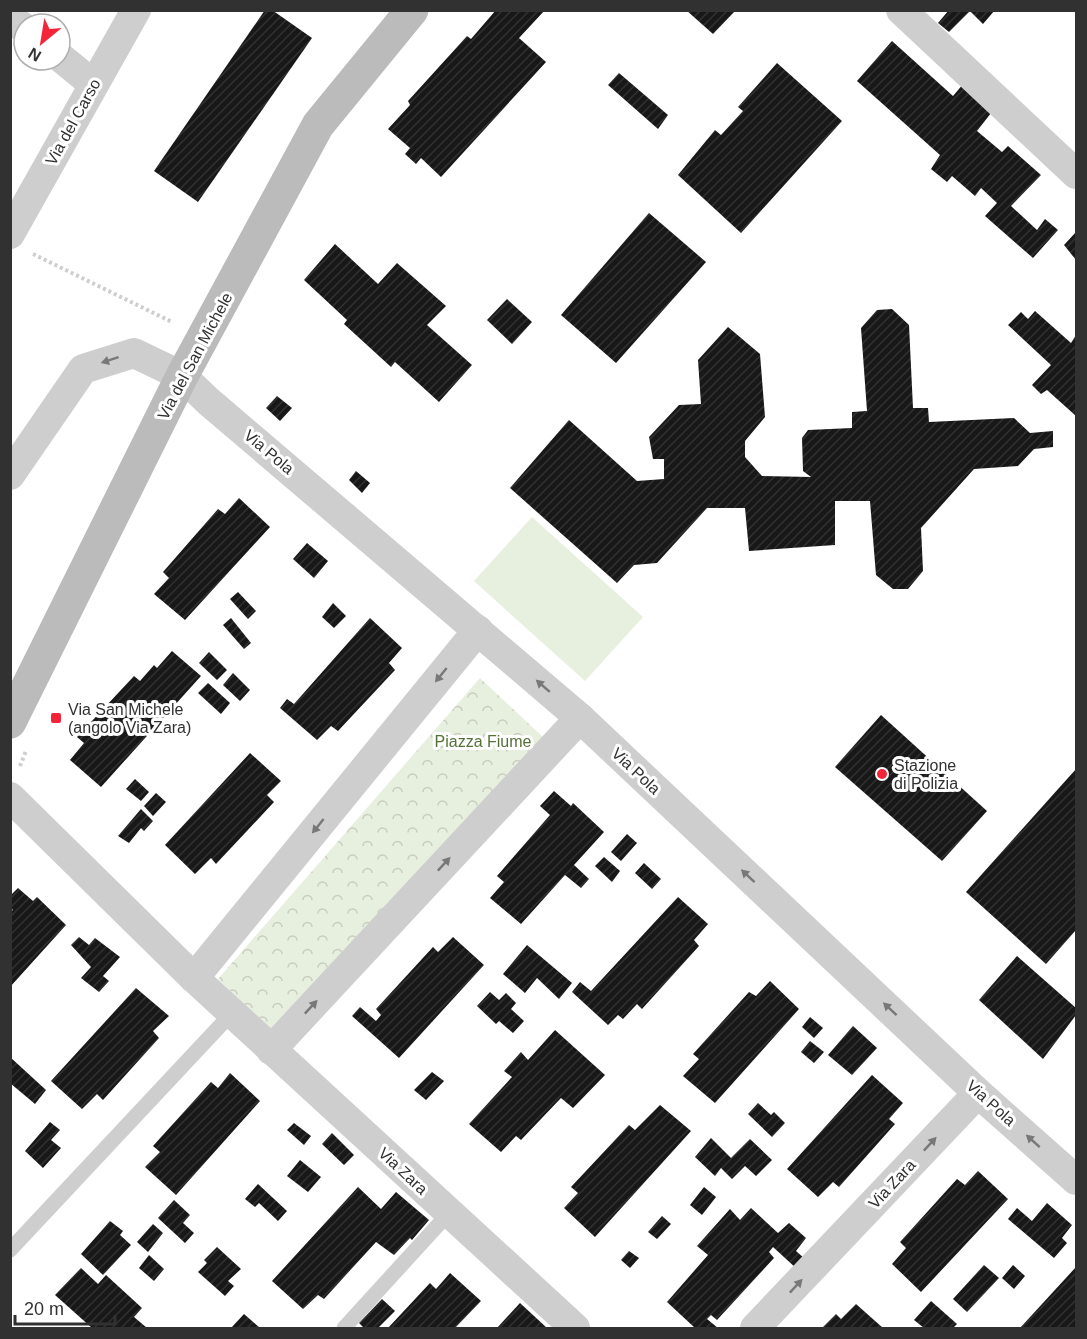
<svg xmlns="http://www.w3.org/2000/svg" width="1087" height="1339" font-family="Arial,sans-serif">
	<style>
		.park { fill: url(#park-crowns) }
		.pitch { fill: #e7efde }
		.building { fill: url(#building-hatch) }
		.lines { fill: none; stroke-linecap: round; stroke-linejoin: round }
		.path { stroke: #cecece; stroke-width: 4; stroke-dasharray: 3 3; stroke-linecap: butt }
		.lane { stroke: #cecece; stroke-width: 15 }
		.street { stroke: #cecece; stroke-width: 30 }
		.secondary { stroke: #bbb; stroke-width: 33 }
		.oneway { fill: #787878 }
		.poi-dot { fill: #f52539; stroke: #fff; stroke-width: 2 }
		.labels { text-anchor: middle; dominant-baseline: central; stroke-width: 6; stroke-linejoin: round; paint-order: stroke }
		.street-label { font-size: 16px; fill: #313131; stroke: #fff }
		.poi-label { font-size: 16px; fill: #313131; stroke: #fff; text-anchor: start }
		.park-label { font-size: 16px; fill: #557139; stroke: #fff }
	</style>
	<defs>
		<pattern id="park-crowns" width="20" height="18" patternUnits="userSpaceOnUse" patternTransform="scale(1.5)"><rect width="20" height="18" fill="#e7efde"/><path d="M2 6a3 3 0 1 1 6 0M12 15a3 3 0 1 1 6 0" fill="none" stroke="#c7cdbf"/></pattern>
		<pattern id="building-hatch" width="6" height="6" patternUnits="userSpaceOnUse" patternTransform="scale(1.5)"><rect width="6" height="6" fill="#181818"/><path d="M-1 1l2-2M0 6l6-6M5 7l2-2" fill="none" stroke="#313131"/></pattern>
	</defs>
	<rect width="100%" height="100%" fill="#fff"/>
	<path class="park" d="M480 678 545 739 270 1029 218 979Z"/>
	<path class="pitch" d="M532 517 643 617 585 681 474 581Z"/>
	<g class="building">
		<path d="M265 10H272L312 38 198 202 154 171Z"/>
		<path d="M496 10H545L519 38 546 62 441 177 421 158 416 164 405 154 410 148 388 129 410 105 408 101 467 36 471 39Z"/>
		<path d="M686 10H736L713 34Z"/>
		<path d="M949 10H995L983 24 970 11 949 32 938 23Z"/>
		<path d="M892 41 953 96 964 83 995 108 977 131 1002 152 1008 146 1041 175 1011 206 1037 230 1045 219 1058 230 1033 258 985 216 997 203 981 188 975 196 952 176 947 182 931 169 940 155 857 81Z"/>
		<path d="M777 63 842 121 741 233 678 175 715 130 721 135 743 111 738 107Z"/>
		<path d="M619 73 668 115 658 129 608 85Z"/>
		<path d="M649 213 706 262 616 363 561 315Z"/>
		<path d="M1076 232V260L1064 245Z"/>
		<path d="M335 244 378 284 397 263 446 306 427 325 472 365 439 402 395 362 391 367 344 324 347 320 304 280Z"/>
		<path d="M507 299 532 322 512 344 487 320Z"/>
		<path d="M892 309 909 325 913 408H928L929 422 1014 418 1030 433 1053 431V447L1034 449 1018 466 974 469 921 528 923 571 908 589H893L876 575 870 501H835V545L749 551 745 508H707L657 563 634 565 617 583 510 488 569 420 637 481 664 479V459H653L649 437 679 405 701 404 698 360 728 327 760 354 765 417 745 441V457L762 476 811 477 803 471 802 438 808 430 852 428V412L867 411 861 328 877 310Z"/>
		<path d="M1035 311 1071 343 1076 335V416L1047 390 1041 394 1032 385 1051 365 1008 325 1021 312 1028 319Z"/>
		<path d="M277 396 292 408 280 421 266 408Z"/>
		<path d="M356 471 370 483 362 493 349 480Z"/>
		<path d="M239 498 270 527 185 620 154 594 169 578 163 572 218 509 225 514Z"/>
		<path d="M307 543 328 561 314 578 293 559Z"/>
		<path d="M238 592 256 611 248 619 230 599Z"/>
		<path d="M333 603 346 616 334 628 322 617Z"/>
		<path d="M231 618 251 643 244 649 223 625Z"/>
		<path d="M370 618 402 648 389 663 395 670 338 731 331 726 317 740 280 708 287 699 294 704Z"/>
		<path d="M172 651 201 676 101 787 70 760 84 743 77 737 134 676 140 681 154 665 157 668Z"/>
		<path d="M209 652 227 670 217 680 199 663Z"/>
		<path d="M233 673 250 690 240 701 223 685Z"/>
		<path d="M208 683 230 703 221 714 198 693Z"/>
		<path d="M881 715 987 811 942 861 835 767Z"/>
		<path d="M250 753 281 781 267 795 274 802 216 864 211 858 195 874 165 845Z"/>
		<path d="M1076 769V930L1046 964 966 892Z"/>
		<path d="M135 779 149 792 141 801 126 789Z"/>
		<path d="M554 791 571 806 573 803 604 832 574 865 589 879 581 888 565 875 521 924 490 898 504 882 497 876 550 815 540 806Z"/>
		<path d="M156 793 166 802 153 816 144 806Z"/>
		<path d="M141 809 153 821 144 831 141 828 129 843 118 836Z"/>
		<path d="M627 834 637 843 621 861 611 852Z"/>
		<path d="M604 857 620 871 612 882 595 866Z"/>
		<path d="M644 863 661 879 652 889 635 873Z"/>
		<path d="M18 888 33 901 37 897 66 925 10 987V912L13 910 10 907V896Z"/>
		<path d="M678 897 708 924 694 940 699 946 642 1009 637 1004 623 1019 618 1015 608 1025 572 992 580 982 591 991Z"/>
		<path d="M79 937 89 945 95 938 120 957 103 976 109 981 99 992 81 978 91 967 71 945Z"/>
		<path d="M453 937 484 965 399 1058 352 1016 360 1007 376 1021 381 1015 376 1009 433 947 438 952Z"/>
		<path d="M527 945 572 983 559 999 537 978 525 993 503 974Z"/>
		<path d="M1017 956 1076 1008V1015L1043 1059 979 1000Z"/>
		<path d="M770 981 799 1009 715 1103 683 1076 699 1059 693 1054 749 992 756 996Z"/>
		<path d="M136 988 169 1016 153 1031 159 1038 103 1100 97 1094 82 1109 51 1081Z"/>
		<path d="M490 992 499 1000 506 993 516 1003 511 1009 524 1021 513 1033 499 1021 496 1024 477 1006Z"/>
		<path d="M810 1017 823 1028 814 1038 802 1027Z"/>
		<path d="M853 1026 877 1048 852 1075 828 1055Z"/>
		<path d="M555 1030 605 1075 573 1108 561 1098 521 1140 516 1136 501 1152 469 1124 512 1077 504 1071 521 1052 528 1060Z"/>
		<path d="M810 1041 824 1052 814 1063 801 1052Z"/>
		<path d="M10 1057 46 1090 35 1104 10 1083Z"/>
		<path d="M432 1072 444 1081 426 1100 414 1090Z"/>
		<path d="M230 1073 260 1101 176 1195 145 1167 160 1152 153 1146 211 1082 218 1088Z"/>
		<path d="M872 1075 903 1103 889 1119 895 1124 839 1187 833 1182 818 1197 787 1169Z"/>
		<path d="M758 1103 771 1115 774 1112 785 1123 772 1137 748 1114Z"/>
		<path d="M660 1105 691 1131 595 1237 564 1208 578 1193 571 1187 629 1125 635 1130Z"/>
		<path d="M50 1122 60 1130 51 1140 61 1148 43 1168 25 1151Z"/>
		<path d="M294 1123 311 1136 304 1145 287 1130Z"/>
		<path d="M332 1133 354 1155 344 1165 322 1144Z"/>
		<path d="M711 1138 731 1158 750 1139 772 1160 756 1176 745 1166 732 1179 721 1168 715 1176 695 1157Z"/>
		<path d="M300 1160 321 1177 308 1192 287 1176Z"/>
		<path d="M978 1171 1008 1199 921 1292 892 1264 906 1248 900 1242 957 1179 965 1185Z"/>
		<path d="M258 1184 287 1211 278 1221 259 1203 255 1207 245 1199Z"/>
		<path d="M358 1187 381 1209 396 1192 429 1220 412 1240 410 1238 394 1255 376 1242 324 1299 318 1295 303 1309 272 1281Z"/>
		<path d="M704 1187 716 1197 702 1215 690 1205Z"/>
		<path d="M174 1200 190 1215 183 1223 194 1233 185 1243 158 1218Z"/>
		<path d="M1047 1203 1072 1225 1062 1238 1067 1243 1054 1258 1008 1219 1017 1208 1032 1221Z"/>
		<path d="M751 1208 778 1233 789 1223 806 1238 796 1251 805 1259 797 1269 773 1247 769 1252 774 1258 717 1320 711 1315 707 1319 718 1328H695L667 1302 708 1255 697 1246 730 1209 740 1220Z"/>
		<path d="M662 1216 671 1224 657 1239 648 1232Z"/>
		<path d="M110 1221 123 1231 120 1235 131 1245 103 1275 81 1254Z"/>
		<path d="M153 1224 163 1233 148 1252 137 1242Z"/>
		<path d="M217 1247 241 1269 228 1281 234 1286 225 1296 198 1272 207 1263 204 1260Z"/>
		<path d="M629 1251 639 1258 630 1268 621 1260Z"/>
		<path d="M149 1255 164 1269 154 1281 139 1268Z"/>
		<path d="M984 1265 999 1278 967 1312 953 1299Z"/>
		<path d="M1013 1265 1025 1276 1014 1289 1002 1278Z"/>
		<path d="M1076 1267V1328H1020Z"/>
		<path d="M81 1268 98 1284 106 1275 142 1308 134 1317 147 1328H92L55 1295Z"/>
		<path d="M450 1273 481 1301 455 1328H388L430 1283 436 1289Z"/>
		<path d="M382 1299 395 1311 378 1328H364L359 1323Z"/>
		<path d="M931 1301 957 1324 953 1328H924L914 1320Z"/>
		<path d="M520 1303 547 1328H497Z"/>
		<path d="M856 1304 883 1328H822L836 1314 841 1319Z"/>
		<path d="M244 1314 260 1328H231Z"/>
	</g>
	<g class="lines">
		<g class="path">
			<path d="M33 254 172 322"/>
			<path d="M20 766 26 751"/>
		</g>
		<g class="lane">
			<path d="M10 1250 232 1013"/>
			<path d="M344 1328 449 1213"/>
		</g>
		<g class="street">
			<path d="M901 10 1076 174"/>
			<path d="M10 18 24 28"/>
			<path d="M60 57 93 84"/>
			<path d="M10 234 136 10"/>
			<path d="M10 475 83 369 134 353 182 376 208 401 580 718 978 1093 1076 1180"/>
			<path d="M10 797 194 978 575 1328"/>
			<path d="M194 978 478 630"/>
			<path d="M271 1050 580 718"/>
			<path d="M755 1328 978 1093"/>
		</g>
		<path class="secondary" d="M10 722 182 376 318 125 412 10"/>
	</g>
	<defs><path id="oneway-solid" d="M-6-.8H1V-3.2L6.5 0L1 3.2V.8H-6Z" transform="scale(1.5)"/></defs>
	<g class="oneway">
		<use href="#oneway-solid" transform="translate(110 360) rotate(162)"/>
		<use href="#oneway-solid" transform="translate(441 675) rotate(129)"/>
		<use href="#oneway-solid" transform="translate(543 686) rotate(-139)"/>
		<use href="#oneway-solid" transform="translate(318 826) rotate(129)"/>
		<use href="#oneway-solid" transform="translate(444 864) rotate(-47)"/>
		<use href="#oneway-solid" transform="translate(748 876) rotate(-137)"/>
		<use href="#oneway-solid" transform="translate(311 1007) rotate(-47)"/>
		<use href="#oneway-solid" transform="translate(890 1009) rotate(-137)"/>
		<use href="#oneway-solid" transform="translate(1033 1141) rotate(-138)"/>
		<use href="#oneway-solid" transform="translate(930 1144) rotate(-47)"/>
		<use href="#oneway-solid" transform="translate(796 1286) rotate(-47)"/>
	</g>
	<g class="poi-dot">
		<rect x="50" y="712" width="12" height="12" rx="3"/>
		<circle cx="882" cy="774" r="6"/>
	</g>
	<g class="labels">
		<g class="street-label">
			<text transform="translate(73 122) rotate(-61)">Via del Carso</text>
			<text transform="translate(195 356) rotate(-62)">Via del San Michele</text>
			<text transform="translate(269 452) rotate(40)">Via Pola</text>
			<text transform="translate(636 771) rotate(43)">Via Pola</text>
			<text transform="translate(991 1103) rotate(42)">Via Pola</text>
			<text transform="translate(403 1171) rotate(43)">Via Zara</text>
			<text transform="translate(892 1184) rotate(-47)">Via Zara</text>
		</g>
		<g class="poi-label">
			<text x="68" y="709">Via San Michele<tspan x="68" dy="18">(angolo Via Zara)</tspan></text>
			<text x="894" y="765">Stazione<tspan x="894" dy="18">di Polizia</tspan></text>
		</g>
		<g class="park-label">
			<text x="483" y="741">Piazza Fiume</text>
		</g>
	</g>
	<rect width="1087" height="1339" fill="none" stroke="#313131" stroke-width="24"/>
	<g transform="translate(42 42) rotate(210)"><circle r="28" fill="#ffffff" stroke="#adadad" stroke-width="1.5"/>
	<path d="M0-4.5L10 22L0 15L-10 22Z" fill="#f52539"/>
	<text y="-9" font-size="16" font-weight="bold" text-anchor="middle" fill="#313131">N</text>
	</g>
	<path d="M15 1315v9h100v-9" fill="none" stroke="#313131" stroke-width="3"/>
	<text x="24" y="1315" font-size="18" fill="#313131" stroke="#ffffff" stroke-width="4.5" paint-order="stroke">20 m</text>
</svg>
